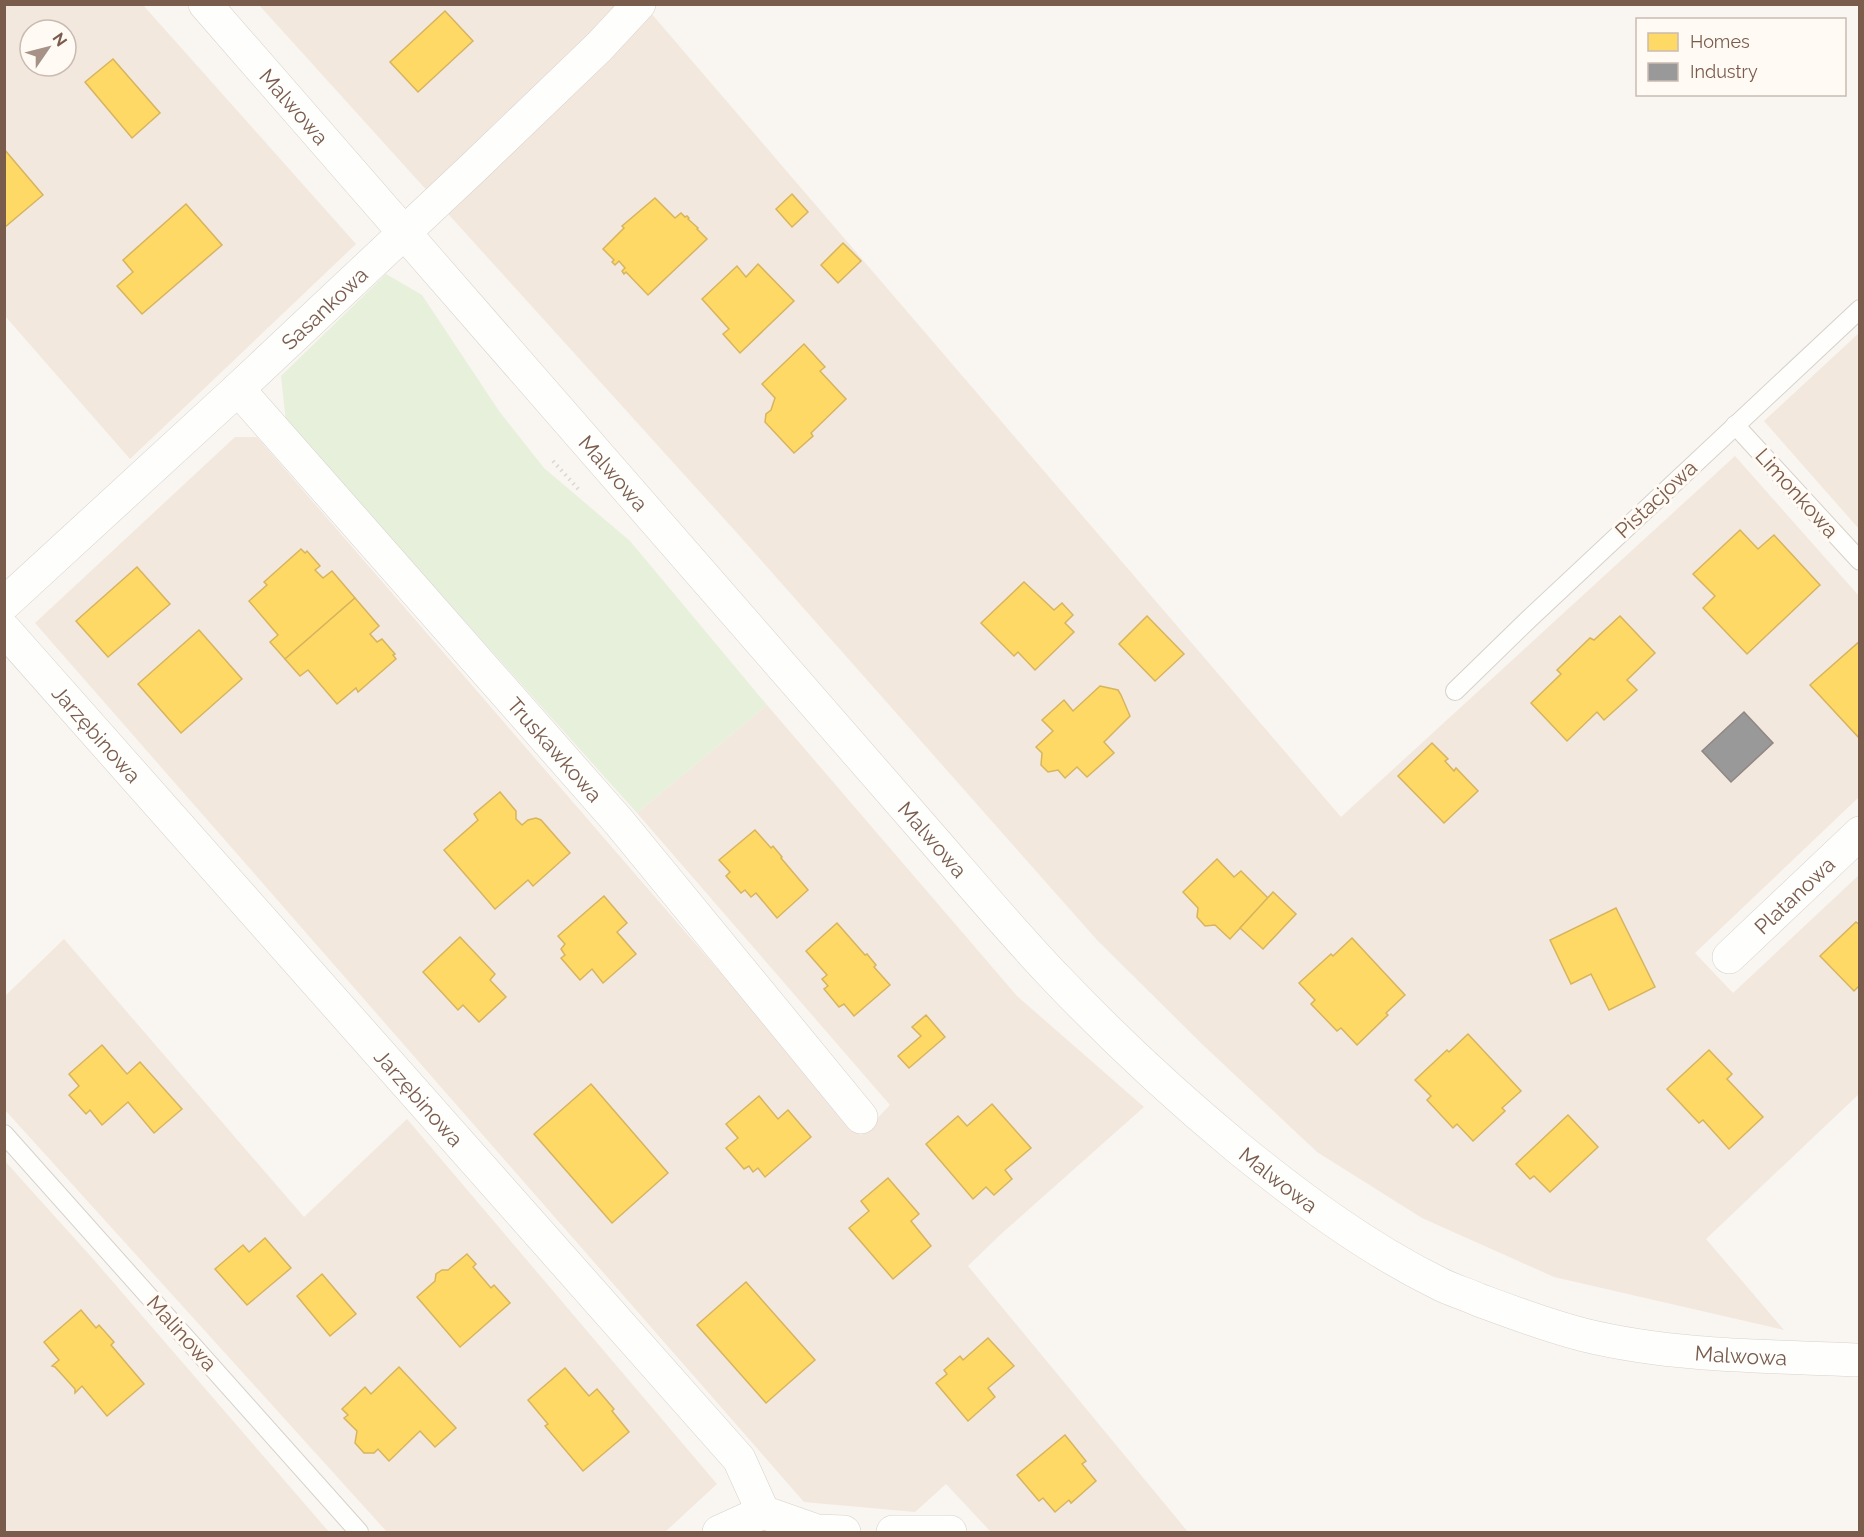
<svg xmlns="http://www.w3.org/2000/svg" width="1864" height="1537" font-family="Raleway,sans-serif">
	<style>
		.residential { fill: #f2e8de; fill-rule: evenodd }
		.green { fill: #e7f0db }
		.homes { fill: #ffd966; stroke: #d7b45e; stroke-width: 1.5 }
		.industry { fill: #999; stroke: #908782; stroke-width: 1.5 }
		.lines { fill: none; stroke-linecap: round; stroke-linejoin: round }
		.lane-casing { stroke: #d7d1cb; stroke-width: 20 }
		.street-casing { stroke: #d7d1cb; stroke-width: 34 }
		.secondary-casing { stroke: #d9d2cb; stroke-width: 34 }
		.path { stroke: #dcd5d0; stroke-width: 4; stroke-dasharray: 1.5 4.5; stroke-linecap: butt }
		.lane { stroke: #fefefd; stroke-width: 18 }
		.street { stroke: #fefefd; stroke-width: 33 }
		.secondary { stroke: #fefefd; stroke-width: 33 }
		.labels { text-anchor: middle; dominant-baseline: central; stroke-width: 6; stroke-linejoin: round; paint-order: stroke }
		.street-label { font-size: 21px; fill: #7a5c4d; stroke: #fffaf3 }
	</style>
	<rect width="100%" height="100%" fill="#f9f5f0"/>
	<g class="residential">
		<path d="M4 5H143L356 244 130 459 5 316ZM30 30H66V66H30Z"/>
		<path d="M259 5H644L1341 817 1735 456 1859 596V797L1695 953 1733 993 1859 875V1094L1706 1239 1784 1330 1554 1277 1422 1218 1317 1152 1202 1044 1097 940 737 533Z"/>
		<path d="M1859 333V332V529L1764 421Z"/>
		<path d="M235 437H257L861 1135 890 1105 637 813 767 705 1017 996 1144 1107 1001 1234 968 1266 1188 1532H991L946 1484 915 1512 804 1502 35 623Z"/>
		<path d="M64 939 304 1217 407 1119 717 1484 665 1532H387L5 1110 4 997Z"/>
		<path d="M4 1160 94 1260 329 1532H5Z"/>
	</g>
	<path class="green" d="M386 274 422 295 499 411 544 468 630 541 767 705 637 813 286 422 281 376Z"/>
	<g class="homes">
		<path d="M445 11 473 41 418 92 390 62Z"/>
		<path d="M113 59 160 113 132 138 85 82Z"/>
		<path d="M4 149 43 195 5 227 4 226Z"/>
		<path d="M792 194 808 212 792 227 776 209Z"/>
		<path d="M655 198 675 218 681 213 685 217 687 216 689 218 688 219 698 228 697 229 707 239 648 295 626 272 624 274 622 271 625 268 619 261 615 265 612 262 614 260 603 249 624 228 622 226Z"/>
		<path d="M186 204 222 245 142 314 117 286 133 272 123 260Z"/>
		<path d="M843 243 861 261 838 283 821 265Z"/>
		<path d="M758 264 794 301 740 353 723 334 729 329 702 299 737 266 746 277Z"/>
		<path d="M804 344 825 367 820 371 846 399 811 433 813 436 794 453 765 422 766 414 771 410 775 398 762 384Z"/>
		<path d="M1740 530 1758 549 1774 535 1820 585 1747 654 1703 608 1715 596 1693 574Z"/>
		<path d="M301 549 305 553 307 551 320 566 315 570 323 578 332 571 355 598 285 659 270 642 278 635 249 601 267 585 264 582Z"/>
		<path d="M137 567 170 604 108 657 76 621Z"/>
		<path d="M1024 582 1054 610 1062 603 1073 615 1065 623 1074 632 1035 670 1018 652 1014 656 981 623Z"/>
		<path d="M355 598 379 626 370 634 377 642 382 639 395 654 393 655 396 659 358 692 356 688 337 704 308 670 300 676 285 659Z"/>
		<path d="M1147 616 1184 654 1155 681 1119 644Z"/>
		<path d="M1620 616 1655 653 1627 680 1637 690 1604 720 1597 712 1567 741 1531 703 1561 674 1557 670 1590 638 1594 640Z"/>
		<path d="M199 630 242 679 181 733 138 684Z"/>
		<path d="M1860 641V739L1810 685Z"/>
		<path d="M1100 686 1118 690 1121 695 1130 716 1104 742 1114 753 1087 777 1077 767 1065 778 1058 770 1048 772 1041 765 1042 753 1036 747 1053 731 1042 720 1064 700 1073 711Z"/>
		<path d="M1432 743 1448 759 1445 761 1454 771 1456 768 1478 791 1444 823 1398 776Z"/>
		<path d="M500 792 516 811V819L522 825 528 820 536 818 541 820 570 853 533 886 528 880 495 909 444 850 478 820 474 814Z"/>
		<path d="M755 830 771 848 773 846 782 857 781 858 808 890 777 918 756 893 751 897 745 890 741 893 726 876 730 872 719 860Z"/>
		<path d="M1217 859 1234 877 1241 871 1268 898 1230 939 1215 925 1205 926 1197 917 1198 908 1183 892Z"/>
		<path d="M1273 892 1296 914 1263 949 1240 928Z"/>
		<path d="M604 896 627 923 617 932 636 954 603 983 592 969 580 980 561 958 565 955 561 949 565 944 558 936Z"/>
		<path d="M1616 908 1655 987 1609 1010 1591 974 1571 984 1550 940Z"/>
		<path d="M1856 922 1860 925V985L1854 991 1820 956Z"/>
		<path d="M837 923 865 955 867 954 876 965 874 967 890 985 854 1016 844 1004 839 1007 824 989 828 986 822 979 827 975 806 951Z"/>
		<path d="M460 937 495 974 490 980 506 997 479 1022 463 1005 458 1010 423 972Z"/>
		<path d="M1352 938 1405 995 1386 1013 1388 1015 1357 1045 1341 1028 1337 1031 1311 1004 1315 1000 1299 983 1331 954 1333 956Z"/>
		<path d="M926 1015 945 1037 909 1068 898 1056 921 1036 912 1027Z"/>
		<path d="M1468 1034 1521 1091 1502 1108 1505 1111 1473 1141 1457 1124 1453 1128 1427 1100 1431 1096 1415 1080 1447 1050 1449 1052Z"/>
		<path d="M102 1045 127 1074 140 1062 182 1109 154 1133 128 1102 102 1125 90 1110 86 1114 69 1095 79 1086 69 1074Z"/>
		<path d="M1709 1050 1732 1074 1727 1079 1763 1117 1729 1149 1703 1120 1699 1123 1667 1089Z"/>
		<path d="M591 1084 668 1173 612 1223 534 1134Z"/>
		<path d="M759 1096 778 1119 788 1110 811 1137 765 1177 758 1168 753 1172 749 1166 744 1169 726 1148 738 1138 726 1124Z"/>
		<path d="M992 1104 1031 1148 1005 1170 1012 1179 994 1195 986 1187 973 1199 926 1144 958 1116 967 1126Z"/>
		<path d="M1568 1115 1598 1147 1550 1192 1534 1176 1530 1179 1516 1164Z"/>
		<path d="M888 1178 919 1214 911 1221 931 1246 893 1279 849 1228 869 1211 861 1201Z"/>
		<path d="M265 1238 291 1268 247 1305 215 1269 243 1245 249 1252Z"/>
		<path d="M467 1254 476 1264 473 1267 491 1288 494 1285 510 1303 460 1347 417 1297 435 1281 436 1274 442 1270H448Z"/>
		<path d="M322 1274 356 1314 330 1336 297 1296Z"/>
		<path d="M746 1282 815 1360 766 1403 697 1325Z"/>
		<path d="M81 1310 96 1328 99 1325 114 1342 111 1345 144 1384 107 1416 82 1386 75 1393V1389L55 1367 52 1366 59 1360 44 1342Z"/>
		<path d="M988 1338 1014 1366 988 1388 995 1397 968 1421 936 1383 947 1374 944 1370 960 1356 963 1360Z"/>
		<path d="M399 1367 456 1428 435 1447 420 1431 389 1461 378 1449 374 1453H364L355 1443 357 1431 344 1418 348 1415 342 1409 365 1387 371 1394Z"/>
		<path d="M565 1368 589 1396 597 1389 614 1409 612 1411 629 1432 583 1471 545 1426 548 1424 528 1400Z"/>
		<path d="M1065 1435 1086 1461 1082 1464 1096 1481 1071 1503 1069 1500 1055 1512 1043 1498 1039 1501 1017 1475Z"/>
	</g>
	<path class="industry" d="M1744 712 1773 743 1731 782 1702 751Z"/>
	<g class="lines">
		<g class="lane-casing">
			<g id="lane">
				<path d="M1735 425 1860 561"/>
				<path d="M1455 691 1529 619 1860 309"/>
				<path d="M4 1134 359 1532"/>
			</g>
		</g>
		<g class="street-casing">
			<g id="street">
				<path id="s1" d="M238 389 619 822 861 1117"/>
				<path id="s2" d="M4 604 238 389 473 168 599 47 639 4"/>
				<path id="s3" d="M4 629 739 1459 763 1512 817 1531 844 1532"/>
				<path id="s4" d="M1729 957 1860 833"/>
				<path d="M719 1532 763 1512"/>
				<path d="M893 1532H950"/>
			</g>
		</g>
		<g class="secondary-casing">
			<g id="secondary">
				<path id="s5" d="M205 4 937 844C976 889 1014 934 1055 977 1112 1037 1173 1094 1237 1147 1300 1198 1365 1247 1438 1283 1451 1290 1466 1294 1479 1300 1514 1313 1548 1326 1584 1335 1674 1357 1768 1356 1860 1360"/>
			</g>
		</g>
		<path class="path" d="M553 461 580 491"/>
		<use href="#lane" class="lane"/>
		<use href="#street" class="street"/>
		<use href="#secondary" class="secondary"/>
	</g>
	<g class="labels">
		<g class="street-label">
			<text stroke="none"><textPath href="#s5" startOffset="136">Malwowa</textPath></text>
			<text stroke="none"><textPath href="#s2" startOffset="436">Sasankowa</textPath></text>
			<text stroke="none"><textPath href="#s5" startOffset="622">Malwowa</textPath></text>
			<text transform="translate(1797 493) rotate(48)">Limonkowa</text>
			<text transform="translate(1656 499) rotate(-43)">Pistacjowa</text>
			<text stroke="none"><textPath href="#s3" startOffset="140">Jarzębinowa</textPath></text>
			<text stroke="none"><textPath href="#s1" startOffset="480">Truskawkowa</textPath></text>
			<text stroke="none"><textPath href="#s5" startOffset="1108">Malwowa</textPath></text>
			<text stroke="none"><textPath href="#s4" startOffset="90">Platanowa</textPath></text>
			<text stroke="none"><textPath href="#s3" startOffset="626">Jarzębinowa</textPath></text>
			<text stroke="none"><textPath href="#s5" startOffset="1594">Malwowa</textPath></text>
			<text transform="translate(182 1333) rotate(48)">Malinowa</text>
			<text stroke="none"><textPath href="#s5" startOffset="2098">Malwowa</textPath></text>
		</g>
	</g>
	<rect width="1864" height="1537" fill="none" stroke="#7a5c4d" stroke-width="12"/>
	<rect x="1636" y="18" width="210" height="78" fill="#fffaf3" stroke="#cabbb1" stroke-width="1.5"/>
	<rect x="1648" y="33" width="30" height="18" fill="#ffd966" stroke="#cabbb1" stroke-width="1.5"/>
	<text x="1690" y="48" font-size="18" fill="#7a5c4d">Homes</text>
	<rect x="1648" y="63" width="30" height="18" fill="#999999" stroke="#cabbb1" stroke-width="1.5"/>
	<text x="1690" y="78" font-size="18" fill="#7a5c4d">Industry</text>
	<g transform="translate(48 48) rotate(55)"><circle r="28" fill="#fffaf3" stroke="#cabbb1" stroke-width="1.5"/>
	<path d="M0-4.5L10 22L0 15L-10 22Z" fill="#a69286"/>
	<text y="-9" font-size="16" font-weight="bold" text-anchor="middle" fill="#7a5c4d">N</text>
	</g>
</svg>
